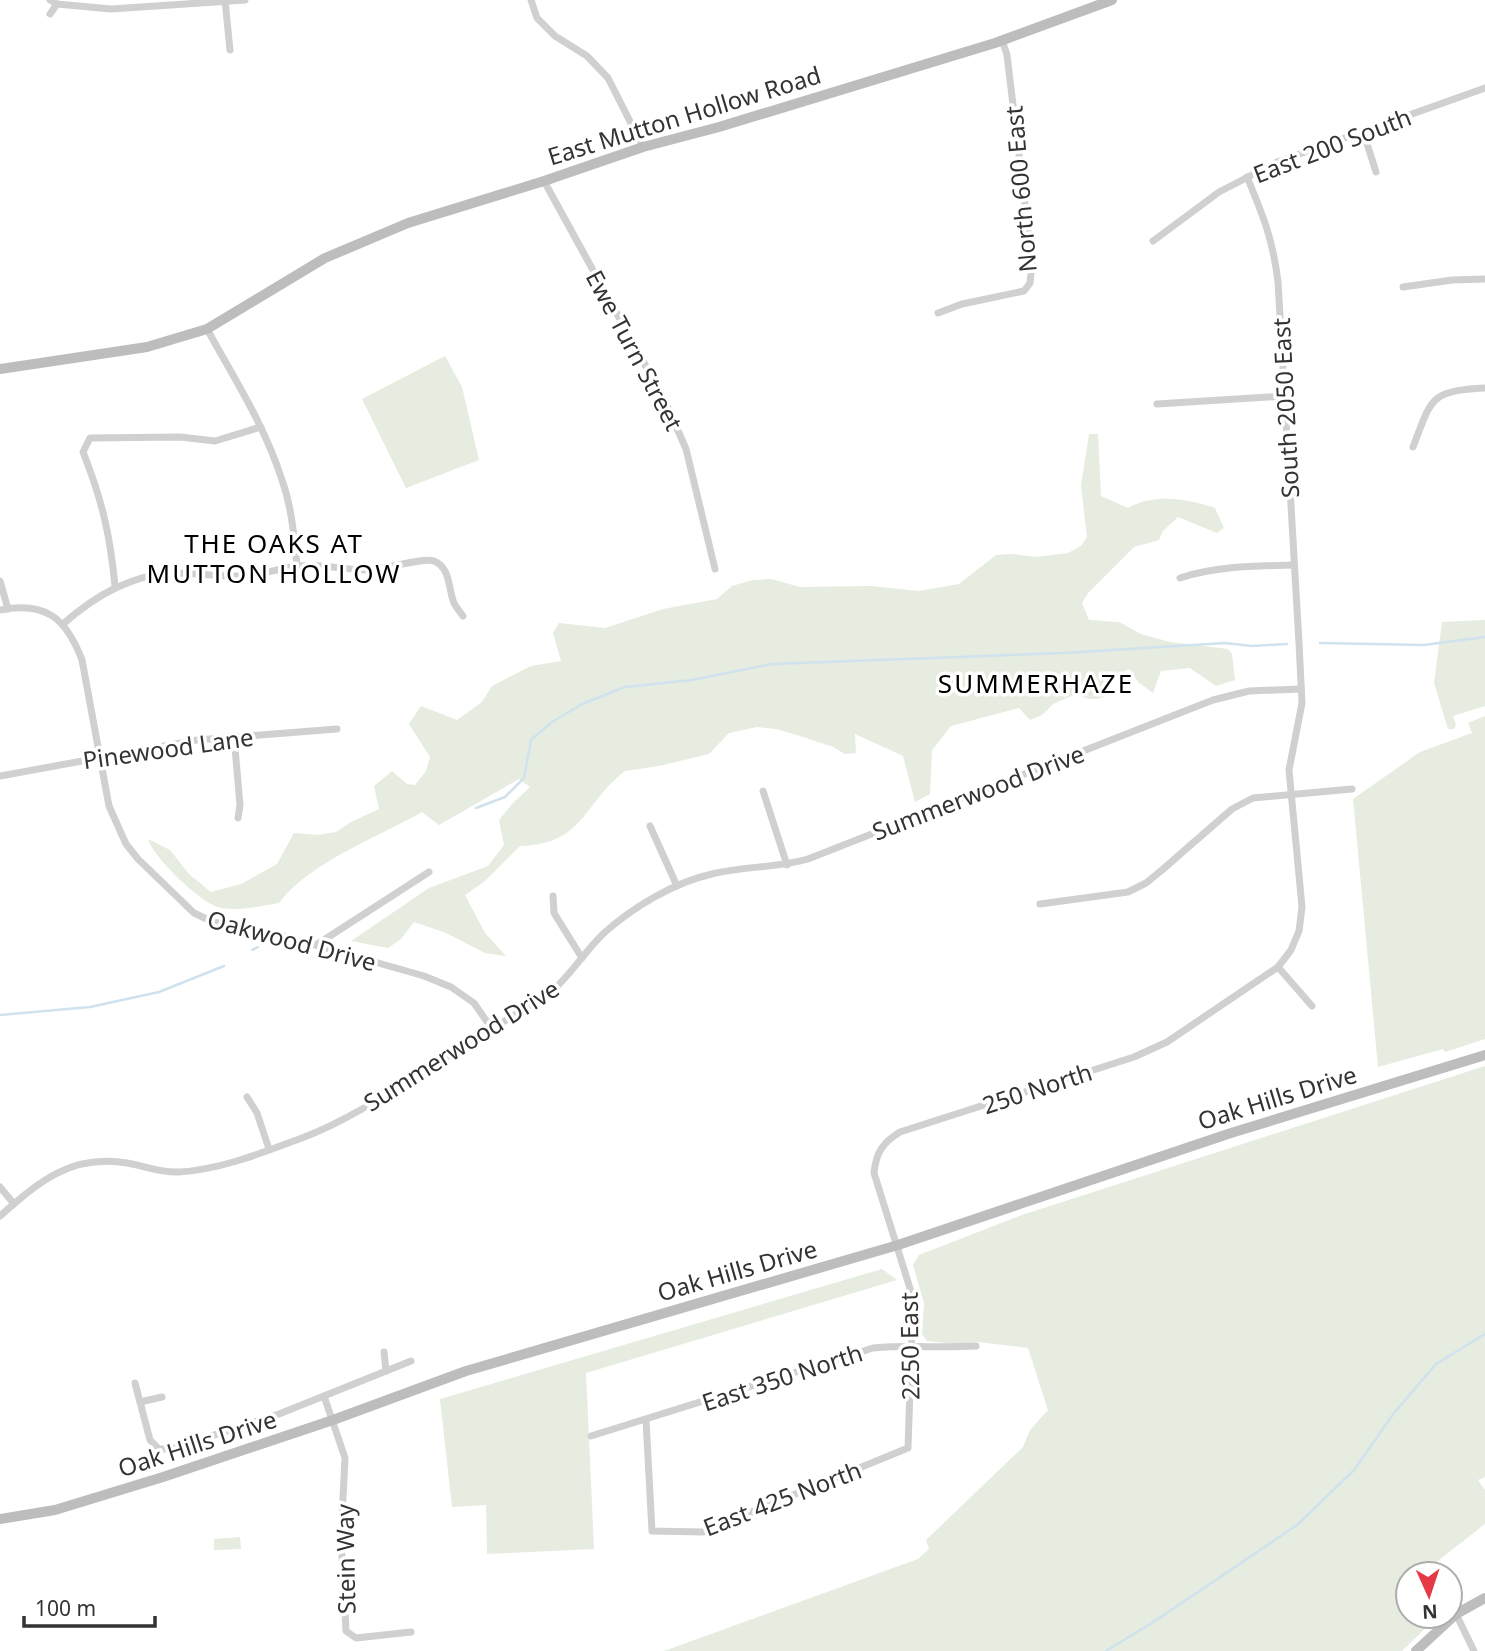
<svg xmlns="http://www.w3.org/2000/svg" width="1485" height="1651" font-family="'Noto Sans',sans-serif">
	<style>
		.green { fill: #e6ecdf }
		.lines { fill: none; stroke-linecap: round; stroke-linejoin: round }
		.stream { stroke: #cfe2ee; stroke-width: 2.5 }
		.street { stroke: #d0d0d0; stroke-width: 7 }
		.secondary { stroke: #bdbdbd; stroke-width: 10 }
		.labels { text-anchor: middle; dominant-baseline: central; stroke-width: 7; stroke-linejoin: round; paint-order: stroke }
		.street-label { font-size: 24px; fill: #333; stroke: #fff }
		.neighbourhood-label { font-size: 26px; letter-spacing: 2px; fill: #000; stroke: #fff }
	</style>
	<rect width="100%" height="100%" fill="#fff"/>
	<g class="green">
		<path d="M445 356 462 387 479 460 406 488 362 399Z"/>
		<path d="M1089 434H1098L1101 496 1128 508C1155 493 1187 499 1215 508L1224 528 1217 533 1178 517 1163 531 1159 540 1134 547 1088 593 1082 603 1089 620 1119 622 1141 634 1170 642 1228 649 1232 654 1235 680 1216 686 1190 668 1161 671 1153 693 1138 682 1129 669 1108 680 1109 695C1095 701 1089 700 1076 694L1053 704 1042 715 1030 720 1019 708 951 726 932 750 930 794 915 802 903 756 855 734 856 753 845 754 833 747 797 735 776 729 757 727 729 733 709 754 659 766 625 771C582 804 585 844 520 846L485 881 465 895 485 933 506 956 485 953 446 933 414 922 401 939 388 948 351 941 429 888 488 866 504 845 499 820 513 803 530 787 519 779 439 825 422 812C378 837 308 863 279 903 262 906 234 912 218 907 200 902 153 857 148 839L170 850 189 874 211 892 241 884 277 864 294 833 318 835 336 832 351 822 379 809 374 786 392 771 407 784 415 785 426 771 430 757 409 724 421 706 457 720 482 702 492 686 531 666 561 661 553 633 559 623 605 628 663 609 717 599 732 586 753 580 771 579 800 587 871 586 919 591 959 584 996 555 1011 554 1036 557 1068 553 1081 546 1087 537 1081 485Z"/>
		<path d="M1485 620V706L1453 716 1456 725 1454 729H1448L1434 683 1442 622Z"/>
		<path d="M1485 716V1039L1445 1052 1443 1049 1378 1067 1353 799 1420 752 1472 733 1468 723Z"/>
		<path d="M1485 1066V1477L1478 1480 1485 1490V1524L1421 1574H1408V1616H1438L1402 1651H664L918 1559 929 1549 926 1540 1023 1447 1030 1430 1048 1410 1028 1348 978 1342 956 1344 927 1341 922 1334 924 1303 913 1265 919 1255 1022 1215Z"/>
		<path d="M882 1269 897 1280 586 1373 594 1549 487 1554 486 1505 452 1507 440 1399Z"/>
		<path d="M240 1537 241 1549 214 1550V1539Z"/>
	</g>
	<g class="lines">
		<g class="stream">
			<path d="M1320 643 1424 645 1485 637"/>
			<path d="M476 808 505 797 524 778 531 740 552 722 582 704 625 687 692 680 772 664 1064 653 1225 643 1252 646 1287 644"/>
			<path d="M252 950 258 947"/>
			<path d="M0 1015 90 1007 159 992 224 966"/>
			<path d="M1106 1651 1158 1619 1297 1525 1354 1470 1394 1413 1436 1364 1485 1334"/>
		</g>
		<g class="street">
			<path d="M225 0 230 50"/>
			<path d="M531 0 537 18 555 36 587 56 608 78 643 147"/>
			<path d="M57 4 111 9 245 0"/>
			<path d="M50 14 57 4 50 0"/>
			<path d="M1363 131 1376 172"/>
			<path d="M544 181 666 403 686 449 715 569"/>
			<path d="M1153 241 1219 192 1277 162 1485 88"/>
			<path d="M1403 287 1452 280 1485 279"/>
			<path d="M938 313 962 304 1024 291 1030 283 1032 263 1007 55 1002 40"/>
			<path d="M207 329C234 378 265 426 282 480 292 508 294 537 297 566"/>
			<path d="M1157 404 1285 396"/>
			<path d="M1413 447C1432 398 1429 391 1485 388"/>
			<path d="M1180 578C1216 566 1256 566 1294 565"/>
			<path d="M0 581 8 609"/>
			<path d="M115 586C110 534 102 500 83 452L90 438 180 437 215 441 261 427"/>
			<path d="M0 610C46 601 66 618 82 660L109 806 126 844 138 859 194 913 213 922 259 929 424 976 451 987 474 1003 492 1029"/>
			<path d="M63 624C96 595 132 574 177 573 198 573 219 577 240 576 260 576 278 568 298 566 320 563 344 570 367 570 383 570 424 557 434 561 451 568 448 589 454 603 456 607 460 612 463 616"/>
			<path d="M234 736 240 805 238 818"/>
			<path d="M0 776 197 740 337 729"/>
			<path d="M763 791 787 865"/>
			<path d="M650 826 677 886"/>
			<path d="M553 896 554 913 582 958"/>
			<path d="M1040 904 1128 892 1146 883 1162 870 1232 809 1253 798 1352 789"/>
			<path d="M316 945 429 872"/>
			<path d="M1278 967 1312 1006"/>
			<path d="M247 1097 257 1113 269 1149"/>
			<path d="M0 1187 14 1204"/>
			<path d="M0 1216C39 1182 70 1154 127 1163 145 1166 161 1173 179 1172 220 1170 264 1152 302 1138 344 1122 381 1098 419 1074 462 1047 506 1020 550 993 571 975 584 952 604 933 633 907 675 882 712 874 744 866 777 868 808 859L1213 700 1249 691 1301 689"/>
			<path d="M384 1352 386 1371"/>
			<path d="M135 1383 150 1440 159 1449H171L279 1414 411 1361"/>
			<path d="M324 1396 345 1458 341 1538 346 1631 356 1638 411 1632"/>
			<path d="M140 1402 162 1397"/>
			<path d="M646 1420 652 1531 703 1532 908 1448 913 1298 874 1173C876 1153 882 1143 900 1132L1134 1057 1167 1042 1278 967 1291 950 1299 931 1302 907 1289 770 1302 703 1299 643 1278 282C1273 240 1263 215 1247 177"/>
			<path d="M591 1436 873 1348C907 1345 941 1348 976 1346"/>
			<path d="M1456 1614 1474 1651"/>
		</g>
		<g class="secondary">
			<path d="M0 369 147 347 207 329 325 258 408 223 544 181 643 147 719 127 995 43 1112 0"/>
			<path d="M0 1519 55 1510 163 1477 333 1420 466 1371 898 1245 1231 1133 1485 1055"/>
			<path d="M1416 1651 1456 1614 1485 1598"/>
		</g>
	</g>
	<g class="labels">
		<g class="street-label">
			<text transform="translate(684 115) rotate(-17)">East Mutton Hollow Road</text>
			<text transform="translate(1332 145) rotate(-21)">East 200 South</text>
			<text transform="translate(1020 189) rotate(-95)">North 600 East</text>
			<text transform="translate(635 350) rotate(62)">Ewe Turn Street</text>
			<text transform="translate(1285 408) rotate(-93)">South 2050 East</text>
			<text transform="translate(168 748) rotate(-8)">Pinewood Lane</text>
			<text transform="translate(978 792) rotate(-21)">Summerwood Drive</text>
			<text transform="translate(292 940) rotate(15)">Oakwood Drive</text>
			<text transform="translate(461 1045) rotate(-32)">Summerwood Drive</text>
			<text transform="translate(1037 1088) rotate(-18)">250 North</text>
			<text transform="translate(1277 1097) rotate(-17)">Oak Hills Drive</text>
			<text transform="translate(737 1270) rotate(-16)">Oak Hills Drive</text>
			<text transform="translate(909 1346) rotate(-91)">2250 East</text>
			<text transform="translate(782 1377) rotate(-18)">East 350 North</text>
			<text transform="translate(197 1443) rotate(-18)">Oak Hills Drive</text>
			<text transform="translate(782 1498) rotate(-21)">East 425 North</text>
			<text transform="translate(345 1559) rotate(-91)">Stein Way</text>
		</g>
		<g class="neighbourhood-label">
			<text x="274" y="543">THE OAKS AT<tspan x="274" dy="30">MUTTON HOLLOW</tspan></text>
			<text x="1036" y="683">SUMMERHAZE</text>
		</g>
	</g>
	<g transform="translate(1429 1595) rotate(177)"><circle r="33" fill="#ffffff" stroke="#adadad" stroke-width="2"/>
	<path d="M0-5L12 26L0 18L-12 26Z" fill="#e63946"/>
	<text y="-10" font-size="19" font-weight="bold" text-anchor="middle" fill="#333333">N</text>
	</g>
	<path d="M24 1616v10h131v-10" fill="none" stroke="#333333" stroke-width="3.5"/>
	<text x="35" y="1616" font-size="21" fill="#333333" stroke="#ffffff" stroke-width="5" paint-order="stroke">100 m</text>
</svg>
